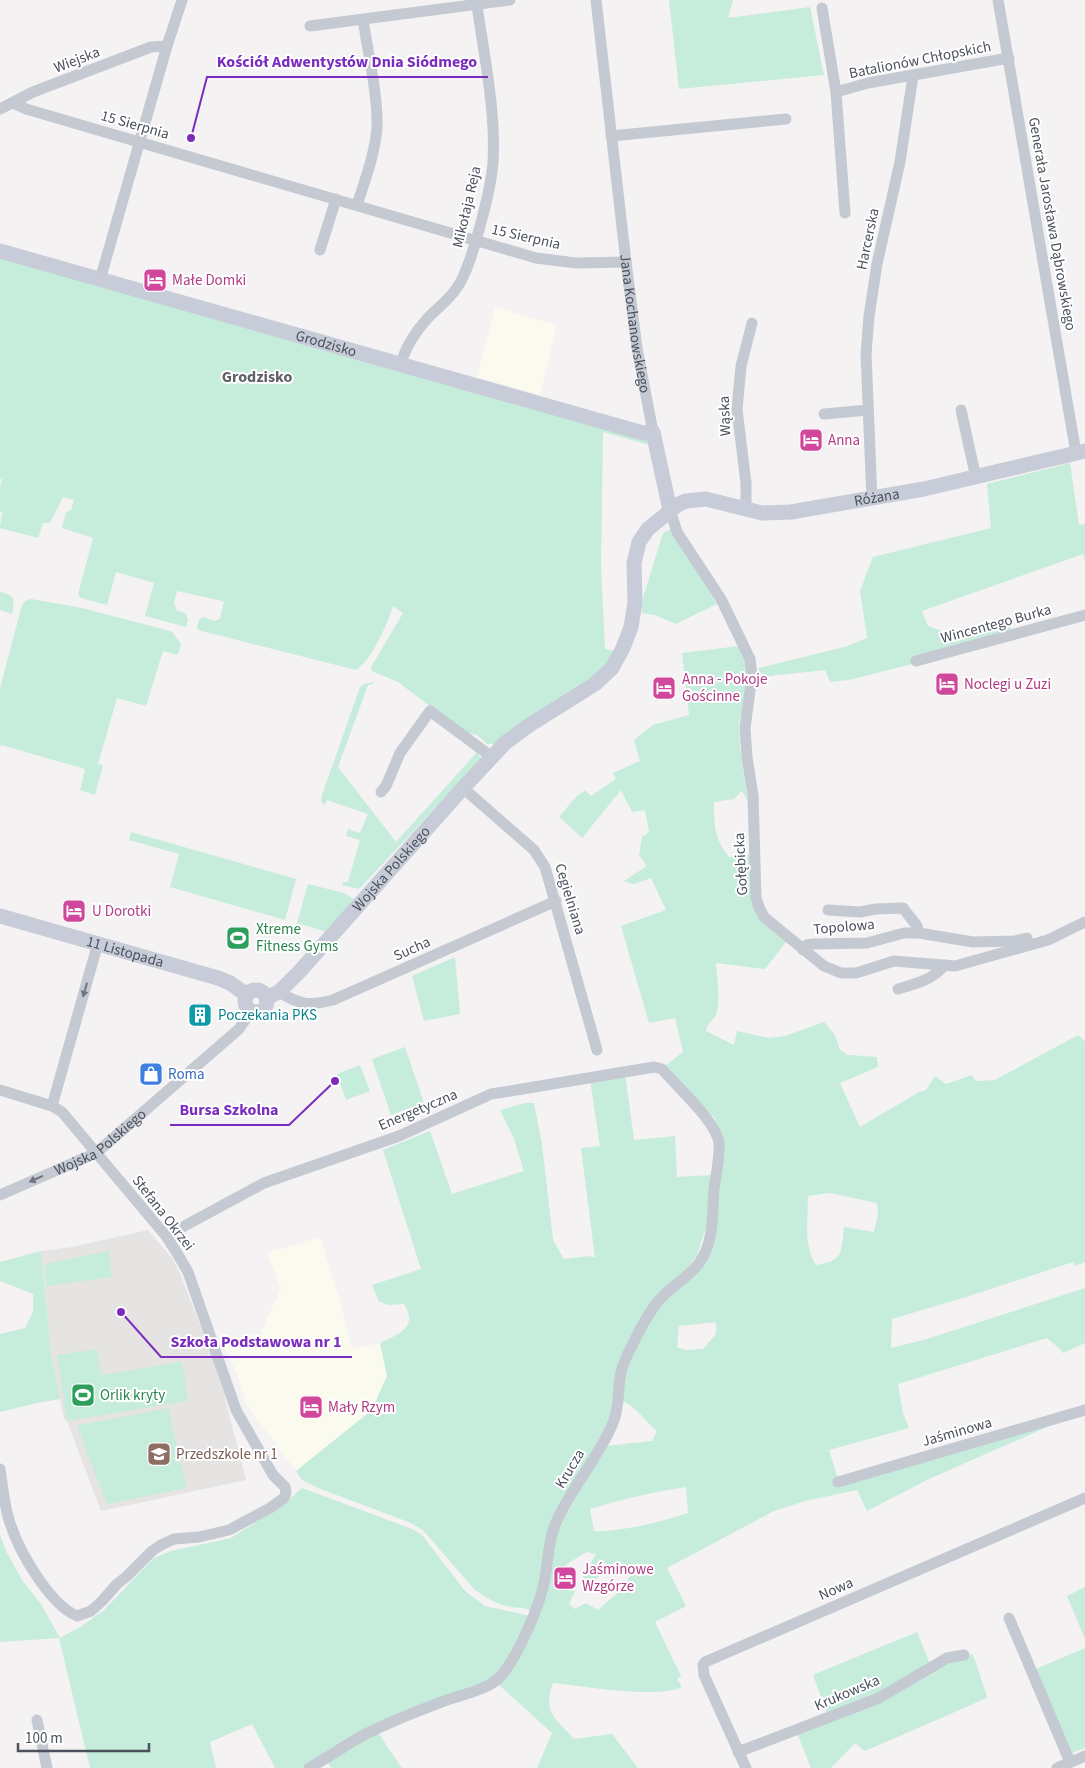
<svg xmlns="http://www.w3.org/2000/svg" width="1085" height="1768" font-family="'Source Sans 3',sans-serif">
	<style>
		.commercial { fill: #fbfaef }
		.education { fill: #e5e4e3 }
		.green { fill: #c6ecdc; fill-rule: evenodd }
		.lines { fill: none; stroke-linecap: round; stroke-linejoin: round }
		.street { stroke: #c4c9d2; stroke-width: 11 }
		.secondary { stroke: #c7ccd8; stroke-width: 15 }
		.oneway { fill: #6f7580 }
		.labels { text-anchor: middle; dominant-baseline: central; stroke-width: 4; stroke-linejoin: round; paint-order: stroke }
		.street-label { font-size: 15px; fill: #4b515d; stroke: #fff }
		.hotel-label { font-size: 15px; fill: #b23c85; stroke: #fff; text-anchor: start }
		.leisure-label { font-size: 15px; fill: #27864d; stroke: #fff; text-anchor: start }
		.culture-label { font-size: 15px; fill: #0d838f; stroke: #fff; text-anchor: start }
		.shop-label { font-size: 15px; fill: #366cbe; stroke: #fff; text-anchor: start }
		.education-label { font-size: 15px; fill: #785e54; stroke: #fff; text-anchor: start }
		.neighbourhood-label { font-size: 16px; font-weight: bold; fill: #5f6166; stroke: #fff }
		.leader { fill: none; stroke: #7b2cbf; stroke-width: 2 }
		.callout-dot { fill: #7b2cbf; stroke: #fff; stroke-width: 2 }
		.callout-label { font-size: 16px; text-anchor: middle; font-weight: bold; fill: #7b2cbf; stroke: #fff; stroke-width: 4; stroke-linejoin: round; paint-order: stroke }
	</style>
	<rect width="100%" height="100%" fill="#f4f2f2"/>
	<g class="commercial">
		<path d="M495 307 557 325 540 395 477 377Z"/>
		<path d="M320 1237 340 1301 352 1349 380 1343 387 1376 372 1410 296 1471 246 1404 237 1374 220 1338 230 1340 260 1334 281 1288 267 1253Z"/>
	</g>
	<path class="education" d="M148 1230 172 1258 179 1271 211 1353 224 1394 246 1480 101 1511 67 1421 64 1419 51 1354 41 1251 72 1247Z"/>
	<g class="green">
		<path d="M669 0H733L728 18 810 7 824 75 679 89Z"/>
		<path d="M0 257 648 438 649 445 603 432 601 565 605 649 615 651 606 665 589 680 520 723 494 744H487L477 735 464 732 398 682 372 671 371 667 403 613 393 606C387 624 372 660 356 670L198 630 197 626 200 619 204 617 214 621 220 619 224 602 218 600 177 591 174 603 177 611 185 613 188 619 186 627 145 616 154 583 116 572 107 605 81 598 78 594 93 538 62 528 66 512 71 510 74 500 63 497 50 523H43L38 538 0 528 2 512H0V487L2 479H0Z"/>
		<path d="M1070 463 1079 525 1085 524V560L1083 554 922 611 928 626 947 633 1008 619 1012 632 911 658 912 664 849 680 830 682 825 670 759 677V668L848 646 867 638 860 591 873 557 991 528 987 484Z"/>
		<path d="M671 529 717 604 676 624 655 615 642 613V601L663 533Z"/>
		<path d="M0 592C15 595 15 600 12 614L0 610Z"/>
		<path d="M31 599 82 608 170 631 173 633 181 644 178 655 163 651 146 706 117 698 98 764 103 765 95 795 80 790 85 769 1 745 0 748V688L22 605 25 601Z"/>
		<path d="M739 646 746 662 748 673 739 726 740 749 748 802 742 791 734 799 714 802C714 824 714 839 729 857L752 854V899L786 942 765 969 716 963C717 976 721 1003 716 1015 714 1020 708 1022 706 1031L734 1045 737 1031 769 1038 785 1036 824 1022 835 1035 840 1050 848 1055 877 1057 878 1067 840 1083 860 1127 919 1092 926 1090 935 1076 946 1084 972 1075 976 1081 995 1080 1078 1035 1085 1041V1262L1075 1266 1073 1262 966 1297 892 1319 891 1348 927 1339 1085 1288V1343L1063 1353 1060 1349 1047 1338 898 1384 903 1413 909 1428 829 1450 838 1479 1044 1419 1047 1427 929 1479 867 1511 857 1490 805 1501 774 1511 667 1568 686 1606 655 1622 681 1676 677 1679 682 1687C659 1699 581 1686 553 1683 542 1712 556 1719 574 1739L612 1734 638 1768H537L552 1733 498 1684 515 1657 557 1530 605 1446 652 1441 657 1431C645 1422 637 1406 621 1401L622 1371 657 1306 708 1255 719 1130 715 1119 665 1066 683 1052 675 1018 649 1023 621 926 666 910 651 878 634 884 624 881 647 866 639 855 642 837 649 832 645 810 632 812 621 790 582 838 559 817 575 798 585 790 591 796 616 779 613 773 640 761 634 740 653 725 689 715 682 653ZM830 1193 877 1203 878 1215 874 1232 844 1227C841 1252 844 1261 816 1265 803 1245 808 1219 808 1196ZM716 1322V1334L703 1349 686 1350 677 1347 679 1326ZM686 1487 688 1513C666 1520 645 1526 622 1529 612 1530 604 1532 594 1531L590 1509C622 1499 653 1492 686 1487ZM587 1552 596 1554 583 1576V1579L595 1580 615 1562H621L630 1576 622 1589 598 1610 586 1603 575 1609 569 1604 575 1591 566 1590 553 1584 567 1564Z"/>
		<path d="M374 682 373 684 368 685 338 767 396 842 477 752 481 759 359 889 342 885 343 882H348L360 840 346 836 348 829 360 833 368 814 327 800 325 805 321 802 322 795 360 687 364 684Z"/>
		<path d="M131 832 296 879 285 920 170 887 179 854 129 840Z"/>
		<path d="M308 884 344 893 354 899 327 932 297 923Z"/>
		<path d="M455 957 460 1014 424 1021 412 976Z"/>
		<path d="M405 1047 424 1103 391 1115 372 1059Z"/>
		<path d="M360 1065 370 1091 346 1100 337 1074Z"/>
		<path d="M625 1074 634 1140 675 1136 677 1177 712 1175 709 1219 697 1255 629 1346 616 1409 571 1491 530 1610C521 1607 514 1608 506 1606 494 1603 484 1596 474 1589L423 1530 411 1523 318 1488 302 1480 296 1471 372 1410 387 1376 380 1343C398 1334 419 1328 404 1304L388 1305 379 1301 372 1285 421 1269 383 1150 430 1131 452 1194 524 1171 514 1139 500 1110 525 1103H534L542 1144 553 1240 564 1259 589 1256 595 1258 581 1148 600 1146 590 1080Z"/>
		<path d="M41 1251 51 1354 60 1399 37 1403 0 1412V1334L25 1328 33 1312V1294L0 1281V1262Z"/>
		<path d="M109 1251 112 1277 46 1286 45 1264Z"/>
		<path d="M97 1349 101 1375 182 1362 188 1401 67 1421 57 1355Z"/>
		<path d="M168 1408 186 1488 107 1504 77 1426Z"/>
		<path d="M302 1488 412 1529 422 1535 465 1591 485 1606 530 1616 507 1660 491 1682 304 1768H275L252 1724 210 1742 216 1768H90L59 1638 0 1642V1535L6 1551 22 1580 41 1604 60 1638 82 1626 104 1610 154 1558 171 1551 231 1538 283 1505Z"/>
		<path d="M1085 1587V1639L1067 1596Z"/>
		<path d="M917 1632 930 1664 880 1693 828 1715 813 1675Z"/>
		<path d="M1085 1648V1748L1072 1753 1036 1669Z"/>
		<path d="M973 1654 987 1697 971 1705 865 1751 855 1743 831 1768H811L797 1733 947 1662Z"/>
		<path d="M378 1733 402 1768H331L328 1763 366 1739Z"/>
	</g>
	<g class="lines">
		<g class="street">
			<path id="s1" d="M596 0 626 262 637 348 653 432"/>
			<path d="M998 0 1076 453"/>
			<path d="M822 8 836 92 845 213"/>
			<path d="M310 26 510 0"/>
			<path d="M836 92 868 83 1009 58"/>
			<path d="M13 103 26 109 536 258 576 263 626 262"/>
			<path d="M0 109 33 92 151 47 167 46"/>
			<path d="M611 136 786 119"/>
			<path d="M357 205C365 180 375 154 377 127 378 96 368 52 363 20"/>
			<path d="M320 250 336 199"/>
			<path d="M100 280 167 46 182 0"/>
			<path d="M401 365C404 349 416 331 427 319 438 307 452 298 460 283 469 266 474 248 479 230 485 208 491 186 493 163 496 110 484 56 477 5"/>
			<path d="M961 410 976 478"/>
			<path d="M824 414 868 410"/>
			<path d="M872 499 866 354 869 316 877 264 900 162 913 76"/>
			<path d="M746 509V483L737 410 741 366 752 323"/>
			<path d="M670 510 677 532 721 599 750 659 752 676 745 728 747 757 753 795 756 898 759 907 764 917 824 966 841 973H856L894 961 955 966 1048 940 1085 922"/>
			<path d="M916 661 1085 615"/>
			<path d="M463 788 534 850 545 867 597 1050"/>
			<path d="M381 792 386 786 400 753 430 711 492 757"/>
			<path d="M828 910 860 912 876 909 903 908 917 926 919 933"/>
			<path d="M803 950 807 945 813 944 867 943 904 933H919L973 942 1015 941 1027 938"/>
			<path d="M898 989C916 984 932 980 945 965"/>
			<path d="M279 992C300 1005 309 1006 333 1000L556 901"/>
			<path d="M0 1090 52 1106 62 1112 166 1236 177 1253 188 1272 236 1410 273 1475 285 1487 286 1493 284 1498 270 1508 229 1530 199 1537 174 1539 161 1545 152 1551 126 1577 117 1584 102 1601 91 1611 77 1616C49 1604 19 1551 10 1523 4 1506 3 1487 0 1469"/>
			<path d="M52 1106 98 943"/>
			<path id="s2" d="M0 1195 96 1153 239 1029 252 1010"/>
			<path d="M166 1236 264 1183 399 1136 491 1094 504 1092 654 1067 662 1069C677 1087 716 1121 719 1143 720 1158 716 1174 714 1188 712 1213 715 1241 699 1263 690 1276 674 1285 663 1296 648 1311 635 1339 626 1358 615 1379 622 1402 613 1423 598 1459 569 1490 555 1525 548 1542 548 1561 545 1579 540 1605 518 1657 500 1677 487 1690 464 1694 447 1700 420 1710 389 1722 364 1735 345 1745 328 1758 309 1768"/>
			<path d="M838 1482 1085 1410"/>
			<path d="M1009 1618 1070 1762"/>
			<path d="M37 1720 47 1768"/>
			<path d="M738 1752 879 1698 947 1658 964 1655"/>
			<path d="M746 1768 704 1675 703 1665 705 1662 1085 1498"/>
			<path d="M1057 1768 1085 1756"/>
		</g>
		<g class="secondary">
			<path id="s3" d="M0 251 643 433 653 432 670 510"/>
			<path id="s4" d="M0 916 218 978 230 983 247 995"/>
			<circle cx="256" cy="1001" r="11"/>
			<path id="s5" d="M266 998 279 992 300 971 463 788 505 743 528 726 595 684 612 668 623 648 631 627 635 603 634 563 639 542 648 529 679 504 686 501 706 499 762 513 791 512 924 489 1085 451"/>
		</g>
	</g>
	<defs><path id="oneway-solid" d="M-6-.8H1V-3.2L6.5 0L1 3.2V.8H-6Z" transform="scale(1.25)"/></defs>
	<g class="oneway">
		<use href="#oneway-solid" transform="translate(85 990) rotate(106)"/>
		<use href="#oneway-solid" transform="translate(36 1179) rotate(156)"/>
	</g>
	<defs>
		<g id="hotel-square" transform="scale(1.25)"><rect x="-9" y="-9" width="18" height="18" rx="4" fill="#d1479c" stroke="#fff"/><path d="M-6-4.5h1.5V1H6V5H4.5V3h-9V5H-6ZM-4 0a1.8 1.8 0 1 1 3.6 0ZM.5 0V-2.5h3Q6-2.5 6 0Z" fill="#fff"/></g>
		<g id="stadium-square" transform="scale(1.25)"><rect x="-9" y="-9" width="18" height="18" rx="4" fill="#2e9e5b" stroke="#fff"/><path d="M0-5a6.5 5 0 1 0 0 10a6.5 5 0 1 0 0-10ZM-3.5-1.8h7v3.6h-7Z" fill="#fff"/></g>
		<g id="building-square" transform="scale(1.25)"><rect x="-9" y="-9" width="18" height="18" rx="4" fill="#0f9aa8" stroke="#fff"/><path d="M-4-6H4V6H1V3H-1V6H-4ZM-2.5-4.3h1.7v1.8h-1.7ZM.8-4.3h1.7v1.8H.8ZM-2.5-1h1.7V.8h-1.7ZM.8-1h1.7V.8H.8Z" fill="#fff"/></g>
		<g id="shop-square" transform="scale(1.25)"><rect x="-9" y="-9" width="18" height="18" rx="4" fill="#3f7fe0" stroke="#fff"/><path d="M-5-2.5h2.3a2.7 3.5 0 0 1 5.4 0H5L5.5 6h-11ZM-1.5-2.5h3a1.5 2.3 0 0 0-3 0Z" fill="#fff"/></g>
		<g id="school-square" transform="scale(1.25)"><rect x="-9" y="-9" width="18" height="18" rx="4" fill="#8d6e63" stroke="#fff"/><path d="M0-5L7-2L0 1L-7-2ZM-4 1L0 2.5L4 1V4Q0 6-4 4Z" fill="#fff"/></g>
	</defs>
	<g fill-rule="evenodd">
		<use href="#hotel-square" x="155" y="280"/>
		<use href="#hotel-square" x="811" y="440"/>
		<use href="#hotel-square" x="947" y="684"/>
		<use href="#hotel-square" x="664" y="688"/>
		<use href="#hotel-square" x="74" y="911"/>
		<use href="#stadium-square" x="238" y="938"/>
		<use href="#building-square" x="200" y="1015"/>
		<use href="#shop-square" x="151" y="1074"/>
		<use href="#stadium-square" x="83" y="1395"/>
		<use href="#hotel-square" x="311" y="1407"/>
		<use href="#school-square" x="159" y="1454"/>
		<use href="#hotel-square" x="565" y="1578"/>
	</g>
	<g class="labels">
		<g class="street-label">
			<text transform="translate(77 60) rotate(-21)">Wiejska</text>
			<text transform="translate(920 60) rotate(-11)">Batalionów Chłopskich</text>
			<text transform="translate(135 125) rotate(16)">15 Sierpnia</text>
			<text transform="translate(467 207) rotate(-77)">Mikołaja Reja</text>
			<text transform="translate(1052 224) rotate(80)">Generała Jarosława Dąbrowskiego</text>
			<text transform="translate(526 237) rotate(13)">15 Sierpnia</text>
			<text transform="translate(868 239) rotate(-78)">Harcerska</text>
			<text stroke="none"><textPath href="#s1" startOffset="326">Jana Kochanowskiego</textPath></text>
			<text stroke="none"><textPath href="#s3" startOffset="339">Grodzisko</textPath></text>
			<text transform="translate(725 416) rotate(-92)">Wąska</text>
			<text stroke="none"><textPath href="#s5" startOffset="870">Różana</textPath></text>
			<text transform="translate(996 624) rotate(-15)">Wincentego Burka</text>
			<text transform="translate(741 864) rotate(-93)">Gołębicka</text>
			<text stroke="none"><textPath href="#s5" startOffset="181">Wojska Polskiego</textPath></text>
			<text transform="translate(570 899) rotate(73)">Cegielniana</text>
			<text transform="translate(844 927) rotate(-5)">Topolowa</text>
			<text transform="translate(412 949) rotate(-24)">Sucha</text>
			<text stroke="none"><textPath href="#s4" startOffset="130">11 Listopada</textPath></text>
			<text transform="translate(418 1110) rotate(-23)">Energetyczna</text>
			<text stroke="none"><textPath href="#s2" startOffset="114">Wojska Polskiego</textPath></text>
			<text transform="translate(163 1213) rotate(52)">Stefana Okrzei</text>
			<text transform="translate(957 1432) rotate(-16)">Jaśminowa</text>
			<text transform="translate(570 1469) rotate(-59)">Krucza</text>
			<text transform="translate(836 1589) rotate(-23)">Nowa</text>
			<text transform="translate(847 1693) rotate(-23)">Krukowska</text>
		</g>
		<g class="hotel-label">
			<text x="172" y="280">Małe Domki</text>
			<text x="828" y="440">Anna</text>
			<text x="682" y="679">Anna - Pokoje<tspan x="682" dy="17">Gościnne</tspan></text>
			<text x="964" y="684">Noclegi u Zuzi</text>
			<text x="92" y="911">U Dorotki</text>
			<text x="328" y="1407">Mały Rzym</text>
			<text x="582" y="1569">Jaśminowe<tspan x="582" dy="17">Wzgórze</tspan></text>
		</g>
		<g class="leisure-label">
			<text x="256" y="929">Xtreme<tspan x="256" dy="17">Fitness Gyms</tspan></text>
			<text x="100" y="1395">Orlik kryty</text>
		</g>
		<g class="culture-label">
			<text x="218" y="1015">Poczekania PKS</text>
		</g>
		<g class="shop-label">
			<text x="168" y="1074">Roma</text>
		</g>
		<g class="education-label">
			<text x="176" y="1454">Przedszkole nr 1</text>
		</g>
		<g class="neighbourhood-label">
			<text x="257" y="377">Grodzisko</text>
		</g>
	</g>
	<path class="leader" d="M191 138L207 77H488M335 1081L289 1125H170M121 1312L161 1357H352"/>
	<g class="callout-dot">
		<circle cx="191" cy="138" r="5"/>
		<circle cx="335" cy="1081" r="5"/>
		<circle cx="121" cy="1312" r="5"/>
	</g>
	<g class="callout-label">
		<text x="347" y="67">Kościół Adwentystów Dnia Siódmego</text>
		<text x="229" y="1115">Bursa Szkolna</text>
		<text x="256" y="1347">Szkoła Podstawowa nr 1</text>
	</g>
	<path d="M18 1743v8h131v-8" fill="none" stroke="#4b515d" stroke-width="2.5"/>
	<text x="25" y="1743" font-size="15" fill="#4b515d" stroke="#ffffff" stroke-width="4" paint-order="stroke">100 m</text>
</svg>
